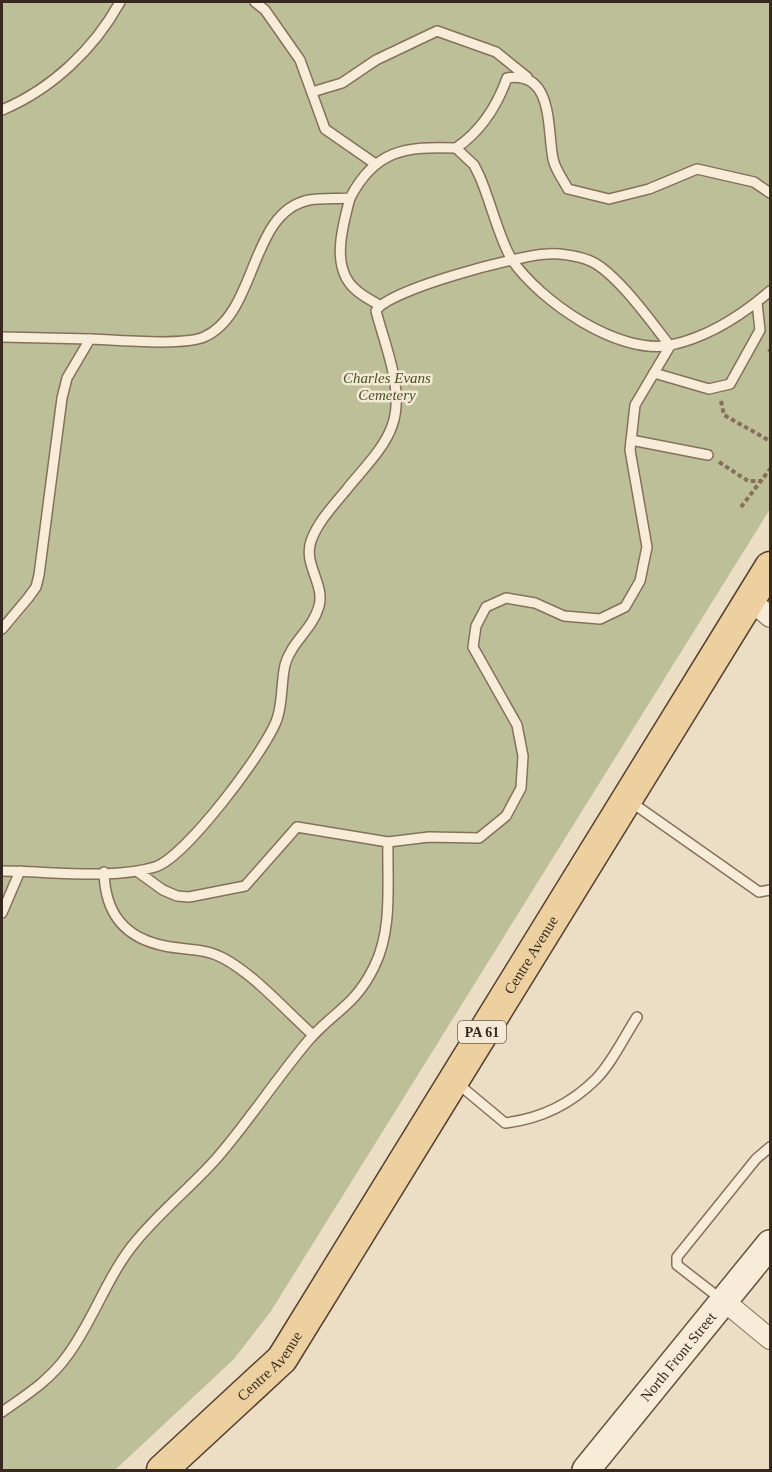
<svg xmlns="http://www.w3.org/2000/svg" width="772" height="1472" font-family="'Times New Roman',serif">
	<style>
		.cemetery { fill: #bdbf98 }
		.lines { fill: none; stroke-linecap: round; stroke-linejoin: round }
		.lane-casing { stroke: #86705c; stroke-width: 12 }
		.street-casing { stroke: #86705c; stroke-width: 22 }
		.secondary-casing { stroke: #68513f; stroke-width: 30 }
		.primary-casing { stroke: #543f30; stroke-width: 33 }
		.path { stroke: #86705c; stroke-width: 4; stroke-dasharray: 4.5 3; stroke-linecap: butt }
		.lane { stroke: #f7ecd8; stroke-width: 9 }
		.street { stroke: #f7ecd8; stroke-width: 20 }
		.secondary { stroke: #f7ecd8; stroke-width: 27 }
		.primary { stroke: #edd09f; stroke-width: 30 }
		.labels { text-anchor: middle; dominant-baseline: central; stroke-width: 5; stroke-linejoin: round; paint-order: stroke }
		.shield { fill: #f4e9d5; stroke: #706356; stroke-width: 1.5 }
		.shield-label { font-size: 14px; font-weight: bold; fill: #37291f }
		.park-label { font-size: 15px; font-style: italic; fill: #4a5227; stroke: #f4e9d5 }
		.street-label { font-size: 15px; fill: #37291f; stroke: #f4e9d5 }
	</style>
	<rect width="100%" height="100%" fill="#ecdec5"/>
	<path class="cemetery" d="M2 2H770V509L271 1311 234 1359 115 1470H2Z"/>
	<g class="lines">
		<g class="lane-casing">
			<g id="lane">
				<path d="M255 2 265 10 300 60 325 129 374 163"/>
				<path d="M312 92 342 83 376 60 437 31 496 52 527 77"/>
				<path d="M2 110C52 89 94 49 120 2"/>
				<path d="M456 148 474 165 479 175C490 199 499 239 512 260 540 301 619 356 671 345 709 337 741 316 770 291"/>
				<path d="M350 198C343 225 330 267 355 289 362 296 371 300 379 305"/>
				<path d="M2 337 90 339"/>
				<path d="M654 373 709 389 730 384 760 330 757 303"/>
				<path d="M631 440 708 455"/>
				<path d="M2 629 28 598 36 587 39 575 62 398 67 378 90 339C115 340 184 346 204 337 258 313 249 212 309 200 322 198 337 199 350 198 375 150 405 146 456 148 481 131 497 106 507 78 554 70 547 129 553 159 555 169 563 180 568 189L609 199 649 189 697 169 754 182 770 193"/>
				<path d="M631 802 759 892 770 890"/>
				<path d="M2 871C47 871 113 880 155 867 185 858 267 749 277 719 283 702 281 682 285 665 291 642 313 629 319 606 325 584 303 564 311 541 318 521 335 504 347 489 362 470 384 449 392 426 405 391 385 346 376 311 386 290 520 255 547 254 559 253 578 256 588 260 614 269 652 323 670 346L635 405 630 450 647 547 640 581 625 607 600 619 564 616 535 603 506 598 486 607 476 626 473 647 517 725 523 756 521 788 506 816 479 838 429 837 388 842 297 827 245 886 189 897 177 896 163 890 138 872"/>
				<path d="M104 872C105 913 124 938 165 946 184 950 205 948 223 958 255 975 286 1011 313 1035"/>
				<path d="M2 913 20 871"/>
				<path d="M457 1083 505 1123C539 1119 571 1104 596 1079 612 1063 624 1037 637 1017"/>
				<path d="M722 1300 677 1265V1257L756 1159 770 1147"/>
				<path d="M2 1412C26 1395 49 1381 67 1356 94 1320 107 1275 137 1240 161 1211 192 1186 216 1159 249 1121 276 1079 308 1041 334 1011 355 1006 374 967 393 930 387 882 388 842"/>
			</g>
		</g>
		<g class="street-casing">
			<g id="street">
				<path d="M750 600 770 617"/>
				<path d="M724 1301 770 1339"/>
			</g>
		</g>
		<g class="secondary-casing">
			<g id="secondary">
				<path id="s1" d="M586 1470 770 1244"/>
			</g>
		</g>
		<g class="primary-casing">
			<g id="primary">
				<path id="s2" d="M162 1470 282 1359 770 567"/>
			</g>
		</g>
		<g class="path">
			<path d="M769 352 770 350"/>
			<path d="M721 401 724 415 770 441"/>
			<path d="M719 462 748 481H761"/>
			<path d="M741 507 770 469"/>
		</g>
		<use href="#lane" class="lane"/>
		<use href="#street" class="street"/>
		<use href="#secondary" class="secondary"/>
		<use href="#primary" class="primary"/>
	</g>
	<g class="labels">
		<rect class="shield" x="458" y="1021" width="48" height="22" rx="4.5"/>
		<g class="shield-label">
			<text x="482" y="1032">PA 61</text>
		</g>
		<g class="park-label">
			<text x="387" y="378">Charles Evans<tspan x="387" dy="17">Cemetery</tspan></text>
		</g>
		<g class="street-label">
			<text stroke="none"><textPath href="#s2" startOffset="638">Centre Avenue</textPath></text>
			<text stroke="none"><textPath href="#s1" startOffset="146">North Front Street</textPath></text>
			<text stroke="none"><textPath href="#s2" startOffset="150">Centre Avenue</textPath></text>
		</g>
	</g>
	<rect width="772" height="1472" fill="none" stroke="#37291f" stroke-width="6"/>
</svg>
